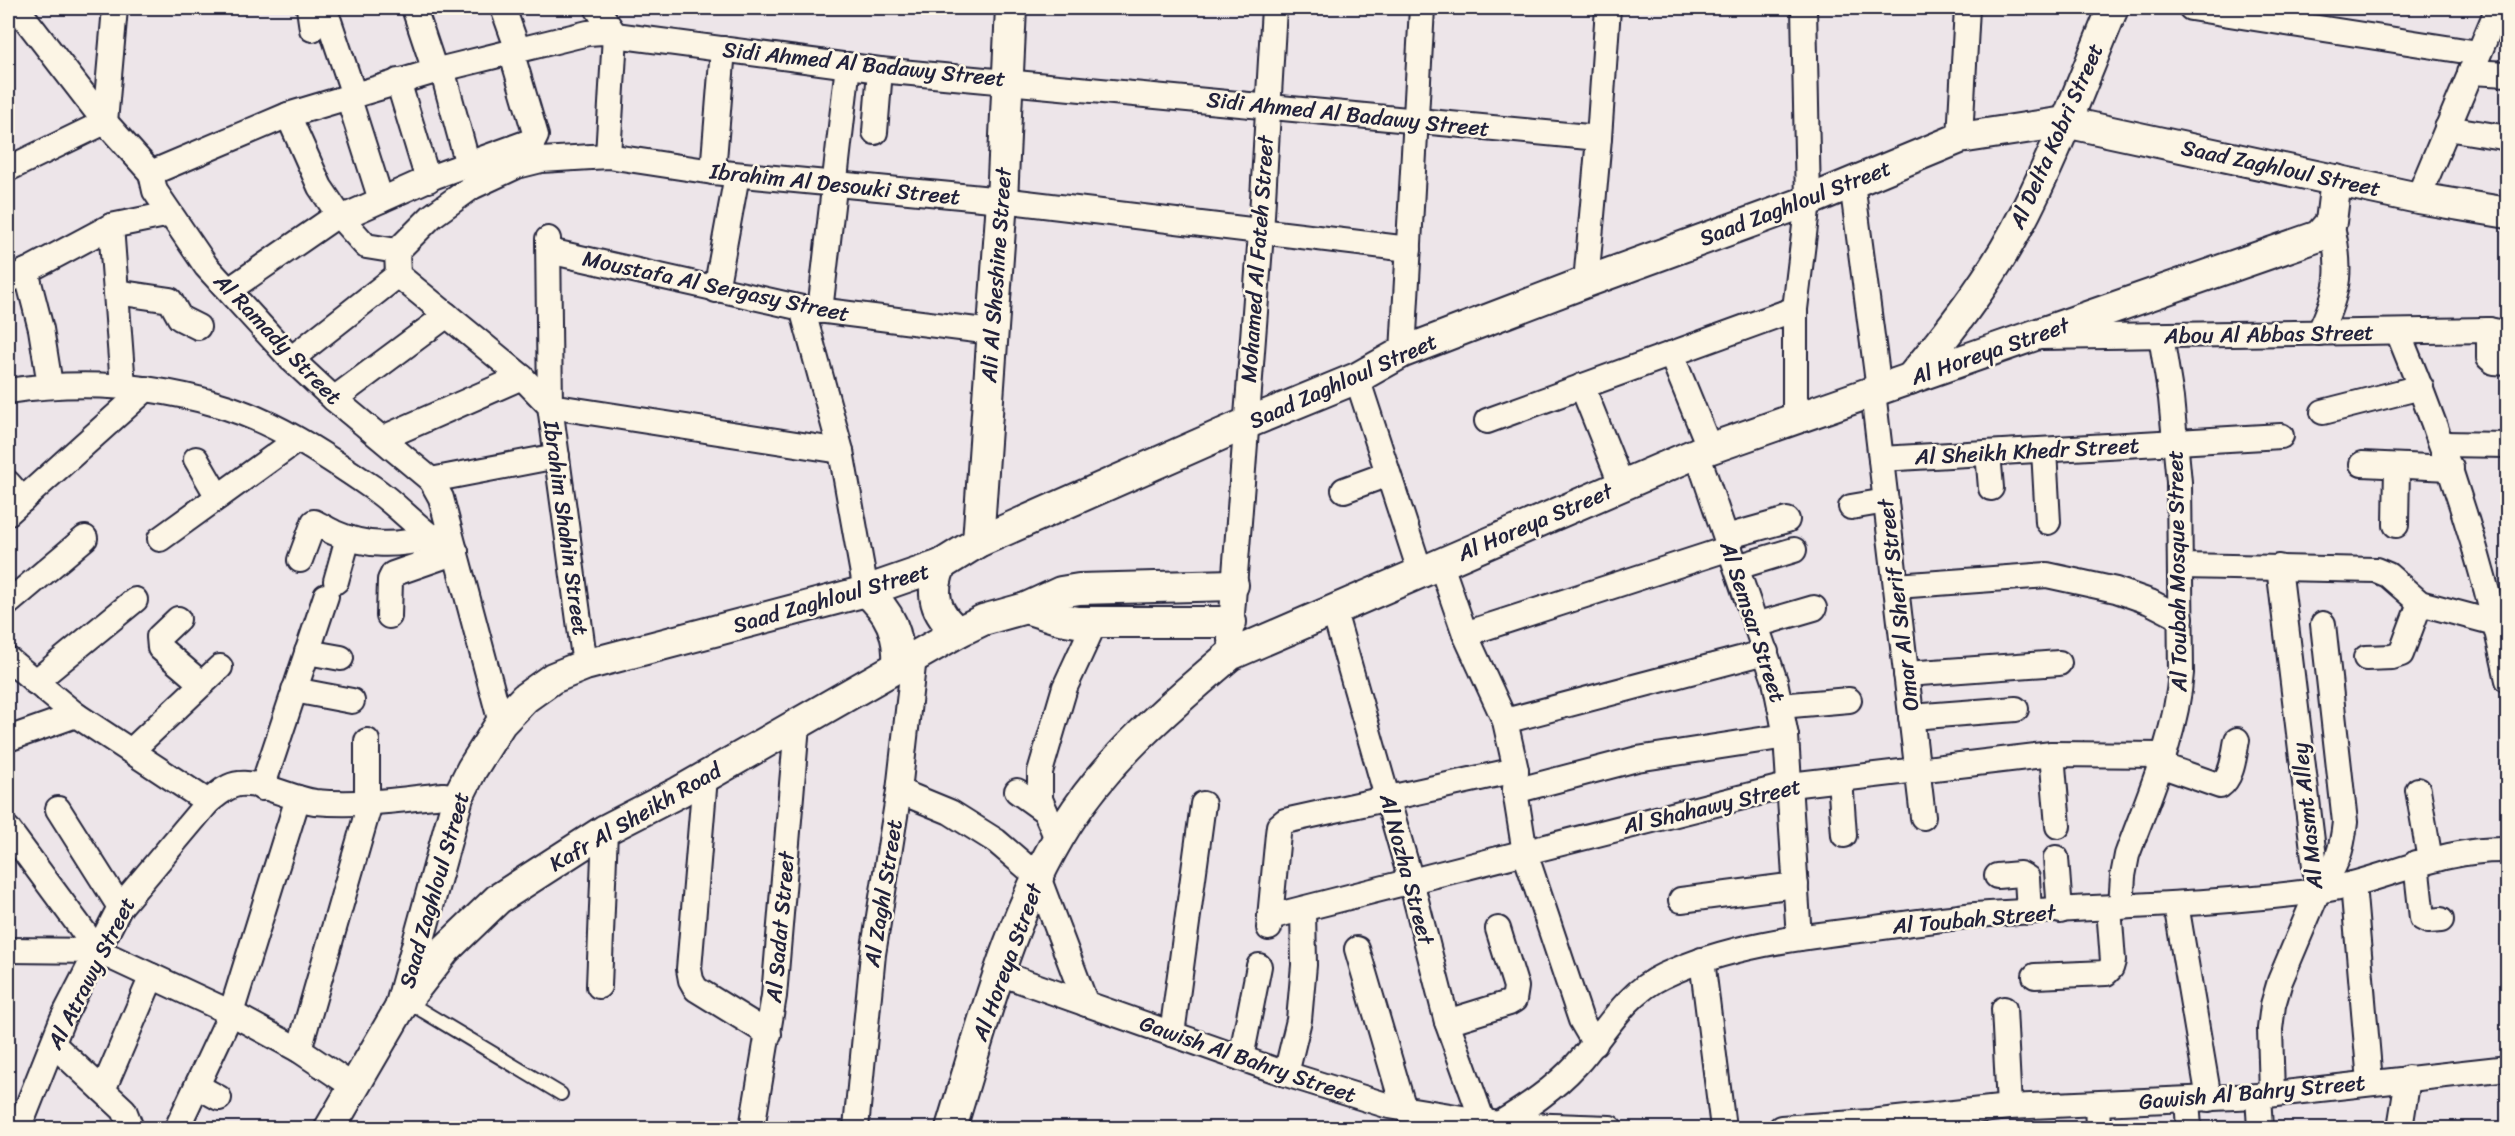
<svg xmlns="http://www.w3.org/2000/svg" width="2515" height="1136" font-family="Sriracha,sans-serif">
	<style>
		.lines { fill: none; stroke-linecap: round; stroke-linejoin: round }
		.service-casing { stroke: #22223b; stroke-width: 16 }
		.minor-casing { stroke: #22223b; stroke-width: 28 }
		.tertiary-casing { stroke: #22223b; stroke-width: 34 }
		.service { stroke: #fcf5e5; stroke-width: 12 }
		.minor { stroke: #fcf5e5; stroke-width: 24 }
		.tertiary { stroke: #fcf5e5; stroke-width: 30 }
		.labels { text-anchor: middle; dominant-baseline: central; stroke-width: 5; stroke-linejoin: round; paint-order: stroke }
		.street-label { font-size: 22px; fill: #22223b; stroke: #fcf5e5 }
	</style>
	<rect width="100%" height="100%" fill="#ede5e9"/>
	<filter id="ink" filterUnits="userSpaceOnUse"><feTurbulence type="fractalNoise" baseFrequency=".0167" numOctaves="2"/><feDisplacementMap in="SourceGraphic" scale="12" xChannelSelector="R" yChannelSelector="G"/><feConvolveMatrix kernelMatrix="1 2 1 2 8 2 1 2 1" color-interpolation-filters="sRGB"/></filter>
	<g filter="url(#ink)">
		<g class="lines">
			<g class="service-casing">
				<path id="service" d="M406 1001 561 1094"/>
			</g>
			<g class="minor-casing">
				<g id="minor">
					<path d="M17 8 105 122 151 173 155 191 206 266 291 359 334 399 431 480 441 498 446 517 501 723"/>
					<path d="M309 8 312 29"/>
					<path d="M414 8 435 71"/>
					<path d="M503 8 518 50"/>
					<path d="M597 8 615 35 608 156"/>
					<path d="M2191 8 2478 53"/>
					<path d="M329 21 354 95"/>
					<path d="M442 69 468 165"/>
					<path d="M2470 72 2508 74"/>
					<path d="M398 81 428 180"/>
					<path d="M348 96 381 200"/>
					<path d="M288 115 320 187 341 218 366 246 397 251 398 275 522 377 550 406 585 665"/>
					<path d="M2447 128 2508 138"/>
					<path d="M875 132 880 70"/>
					<path d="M1960 138 1967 8"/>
					<path d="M8 169 105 122 115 8"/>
					<path d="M713 172 723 49"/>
					<path d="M151 173 288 115 442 69 588 33 603 32 615 35 880 70 1599 138"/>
					<path d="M1852 183 1879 390"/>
					<path d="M2418 198 2498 8"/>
					<path d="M341 218 435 176 534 140 536 136 511 51"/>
					<path d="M111 226 123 386"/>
					<path d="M548 239 550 406 841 451"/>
					<path d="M397 251 432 216 472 187 517 166 541 160 608 156 713 172 1002 200 1409 249"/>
					<path d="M549 251 802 308 992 332"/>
					<path d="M26 271 41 329 50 385"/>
					<path d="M8 281 111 226 170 214"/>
					<path d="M1586 282 1599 138 1608 8"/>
					<path d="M229 290 339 214"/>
					<path d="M716 290 737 175"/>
					<path d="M116 292 170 300 180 318 198 327"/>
					<path d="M802 308 841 451 866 591"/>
					<path d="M820 311 848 65"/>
					<path d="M2489 330V358L2494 362 2508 363"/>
					<path d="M2398 332C2445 445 2483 561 2508 680"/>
					<path d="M2319 333C2340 290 2342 268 2331 222"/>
					<path d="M2042 337 2489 330 2508 334"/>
					<path d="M1403 352 1422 8"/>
					<path d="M1671 354 1710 449"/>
					<path d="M291 359 398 275"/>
					<path d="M1357 378 1420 571"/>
					<path d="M1582 386 1622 486"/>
					<path d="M8 391C77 381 148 384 216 404 273 420 325 455 373 488 402 508 423 536 456 552"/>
					<path d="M1873 392 1923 817"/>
					<path d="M334 399 447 315"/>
					<path d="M2323 412 2421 387"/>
					<path d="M1795 419V309L1808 201 1804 8"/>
					<path d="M1487 421 1795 309"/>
					<path d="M383 438 522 377"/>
					<path d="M2442 444 2508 445"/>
					<path d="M2044 450 2048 522"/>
					<path d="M1697 453 1775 681 1786 736 1799 938"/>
					<path d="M1988 453 1991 488"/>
					<path d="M196 459 218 497"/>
					<path d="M1881 459 2281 436"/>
					<path d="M2362 464 2451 468"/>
					<path d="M431 480 557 456"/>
					<path d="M8 483 23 500"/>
					<path d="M1344 490 1388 474"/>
					<path d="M1851 507 1886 501"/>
					<path d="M8 513 146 389"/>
					<path d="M2396 525 2397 466"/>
					<path d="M1726 537 1787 520"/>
					<path d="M160 539 297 440"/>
					<path d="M300 560 314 522C321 525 328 530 335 533 366 547 397 546 430 538"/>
					<path d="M1440 562 1465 634 1505 721 1516 770 1515 791 1525 853 1581 1020 1595 1044"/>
					<path d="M2181 566 2376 570 2388 575 2420 603 2495 623"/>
					<path d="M1737 567 1794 550"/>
					<path d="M336 581 348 538"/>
					<path d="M1896 586 2047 575 2116 590 2150 602 2181 618"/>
					<path d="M8 603 85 538"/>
					<path d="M1333 608 1411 881 1447 1022 1483 1122 1482 1128"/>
					<path d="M389 616 390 580 393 574 456 552"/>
					<path d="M178 619 159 637 160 648 202 684"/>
					<path d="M1756 625 1814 608"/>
					<path d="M1465 634 1730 548"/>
					<path d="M1230 640 1261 233 1274 8"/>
					<path d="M307 652 341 658"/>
					<path d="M2366 658 2392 657 2401 654 2420 603"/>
					<path d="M8 659 76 715 208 802"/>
					<path d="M1906 674 2059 663"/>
					<path d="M35 682 135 600"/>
					<path d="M294 690 352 701"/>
					<path d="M1780 706 1849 700"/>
					<path d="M1911 717 2016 709"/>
					<path d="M1505 721 1766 652"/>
					<path d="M8 739 76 715"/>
					<path d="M367 741V803"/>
					<path d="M131 751 220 667"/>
					<path d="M2052 754 2058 826"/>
					<path d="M2160 765 2220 786C2233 777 2234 754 2237 740"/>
					<path d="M705 777 689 969 691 980 696 989 769 1034"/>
					<path d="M1840 779 1844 835"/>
					<path d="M262 788 326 596"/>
					<path d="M2418 790 2430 860"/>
					<path d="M899 791 950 812 996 841 1038 877 1086 1004"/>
					<path d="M1017 791 1045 811"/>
					<path d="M1515 791 1637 759 1786 736"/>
					<path d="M58 809 120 907"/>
					<path d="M8 829 98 951"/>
					<path d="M1058 841 1040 799V772L1065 687 1095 622"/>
					<path d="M2056 858 2060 911"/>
					<path d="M2416 863 2422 918 2428 921 2441 920"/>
					<path d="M1997 876 2020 874 2027 878 2029 912"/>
					<path d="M2353 884 2370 1082"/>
					<path d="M2318 891C2336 867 2342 852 2345 822L2323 624"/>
					<path d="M1681 900 1796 885"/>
					<path d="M2176 904 2209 1099"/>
					<path d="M2121 907 2123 876 2127 855C2149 795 2176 737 2181 673L2179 482 2171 398 2161 336"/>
					<path d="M1270 917 1790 785 2052 754 2164 755"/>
					<path d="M1269 928 1278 834 1279 826 1285 821 1516 770"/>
					<path d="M1357 949 1404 1109"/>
					<path d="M8 950 98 951 231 1013 299 1050 354 1087"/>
					<path d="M1702 960 1723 1128"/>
					<path d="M999 973 1286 1074 1389 1106 1499 1124 1610 1128"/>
					<path d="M2035 976 2106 973 2111 968 2113 961 2109 908"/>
					<path d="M599 986 605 830"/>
					<path d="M2004 1009 2009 1107"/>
					<path d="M1447 1022 1509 1003 1514 1000 1516 987 1498 929"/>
					<path d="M1172 1034 1203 804"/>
					<path d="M53 1044 124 1110 131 1128"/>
					<path d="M299 1050 370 803"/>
					<path d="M1241 1058 1259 966"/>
					<path d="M1286 1074 1299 1020 1304 965 1303 909"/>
					<path d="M197 1086 219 1098"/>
					<path d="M103 1090 152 976"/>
					<path d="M2272 1094 2270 1029 2273 1005 2280 981 2318 891 2279 567"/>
					<path d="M2258 1096 2260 1128"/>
					<path d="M2187 1100 2189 1128"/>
					<path d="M2097 1104 2098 1128"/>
					<path d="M1499 1124C1527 1107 1554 1089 1576 1065 1604 1035 1624 994 1663 976 1726 946 1799 937 1868 929 1904 924 1940 919 1976 915 2090 906 2204 906 2317 891 2384 882 2436 848 2508 850"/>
					<path d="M19 1128 62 1020 120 907 208 802C217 795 227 785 239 784 261 781 291 799 315 802 357 806 400 800 443 795L458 797"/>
					<path d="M177 1128 231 1013 298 798"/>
					<path d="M752 1128 774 996 797 725"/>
					<path d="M856 1128 873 954 899 791 914 657"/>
					<path d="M1781 1128 1870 1122 2009 1107 2258 1096 2508 1068"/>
					<path d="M2400 1128 2408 1078"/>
				</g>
			</g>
			<g class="tertiary-casing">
				<g id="tertiary">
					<path d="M1910 379C1949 332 1987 284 2016 230 2054 159 2082 82 2113 8"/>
					<path d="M978 542 1002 200 1011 8"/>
					<path d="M941 565C929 593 935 614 958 632"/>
					<path d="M866 591C890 612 900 634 898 666"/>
					<path d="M1026 608 1060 619 1077 622H1231"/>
					<path d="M400 1008 458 797 472 769 501 723 525 698 553 678 585 665 866 591 941 565 978 542 1245 424 1357 378 1403 352 1586 282 1808 201 1960 138 2065 122 2418 198 2508 213"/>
					<path d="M330 1128 400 1008 445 950 498 899 605 830 679 792 958 632 983 620 1026 608 1061 592 1079 589 1233 585"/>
					<path d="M951 1128C983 1025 1009 916 1067 824 1109 757 1171 705 1230 655L1697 453 2319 236 2331 222 2336 180"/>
				</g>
			</g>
			<use href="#service" class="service"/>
			<use href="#minor" class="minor"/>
			<use href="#tertiary" class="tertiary"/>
		</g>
	</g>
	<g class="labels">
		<g class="street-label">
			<text transform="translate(864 64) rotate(6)">Sidi Ahmed Al Badawy Street</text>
			<text transform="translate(1348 114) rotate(6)">Sidi Ahmed Al Badawy Street</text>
			<text transform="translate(2056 136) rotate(-66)">Al Delta Kobri Street</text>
			<text transform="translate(2281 168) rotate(12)">Saad Zaghloul Street</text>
			<text transform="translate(835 184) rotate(6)">Ibrahim Al Desouki Street</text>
			<text transform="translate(1795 203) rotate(-21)">Saad Zaghloul Street</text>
			<text transform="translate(1257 259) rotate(-86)">Mohamed Al Fateh Street</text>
			<text transform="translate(996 275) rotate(-86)">Ali Al Sheshine Street</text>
			<text transform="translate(716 286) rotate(12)">Moustafa Al Sergasy Street</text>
			<text transform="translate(2269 334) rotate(-1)">Abou Al Abbas Street</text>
			<text transform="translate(278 339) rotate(46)">Al Ramady Street</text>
			<text transform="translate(1990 351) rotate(-19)">Al Horeya Street</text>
			<text transform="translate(1343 381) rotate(-24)">Saad Zaghloul Street</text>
			<text transform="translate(2027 451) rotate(-3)">Al Sheikh Khedr Street</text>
			<text transform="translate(1535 522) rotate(-23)">Al Horeya Street</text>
			<text transform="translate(566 528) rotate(82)">Ibrahim Shahin Street</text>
			<text transform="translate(2177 571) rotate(-91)">Al Toubah Mosque Street</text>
			<text transform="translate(831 598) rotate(-16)">Saad Zaghloul Street</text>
			<text transform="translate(1898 605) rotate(-97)">Omar Al Sherif Street</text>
			<text transform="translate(1753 622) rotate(72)">Al Semsar Street</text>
			<text transform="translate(1712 806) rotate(-13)">Al Shahawy Street</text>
			<text transform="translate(2307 816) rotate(-96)">Al Masmt Alley</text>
			<text transform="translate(635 817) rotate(-30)">Kafr Al Sheikh Road</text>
			<text transform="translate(1407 869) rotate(75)">Al Nozha Street</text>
			<text transform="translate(434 890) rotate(-74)">Saad Zaghloul Street</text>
			<text transform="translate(883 893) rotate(-81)">Al Zaghl Street</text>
			<text transform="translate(1974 919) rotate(-5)">Al Toubah Street</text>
			<text transform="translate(780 927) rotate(-85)">Al Sadat Street</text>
			<text transform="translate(1007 962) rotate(-70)">Al Horeya Street</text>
			<text transform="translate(91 973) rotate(-63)">Al Atrawy Street</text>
			<text transform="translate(1248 1059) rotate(19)">Gawish Al Bahry Street</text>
			<text transform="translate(2252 1092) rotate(-5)">Gawish Al Bahry Street</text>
		</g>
	</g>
	<rect width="2515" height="1136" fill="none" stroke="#fcf5e5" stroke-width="30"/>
	<rect x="15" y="15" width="2485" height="1106" fill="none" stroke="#22223b" stroke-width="2" filter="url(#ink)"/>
</svg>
